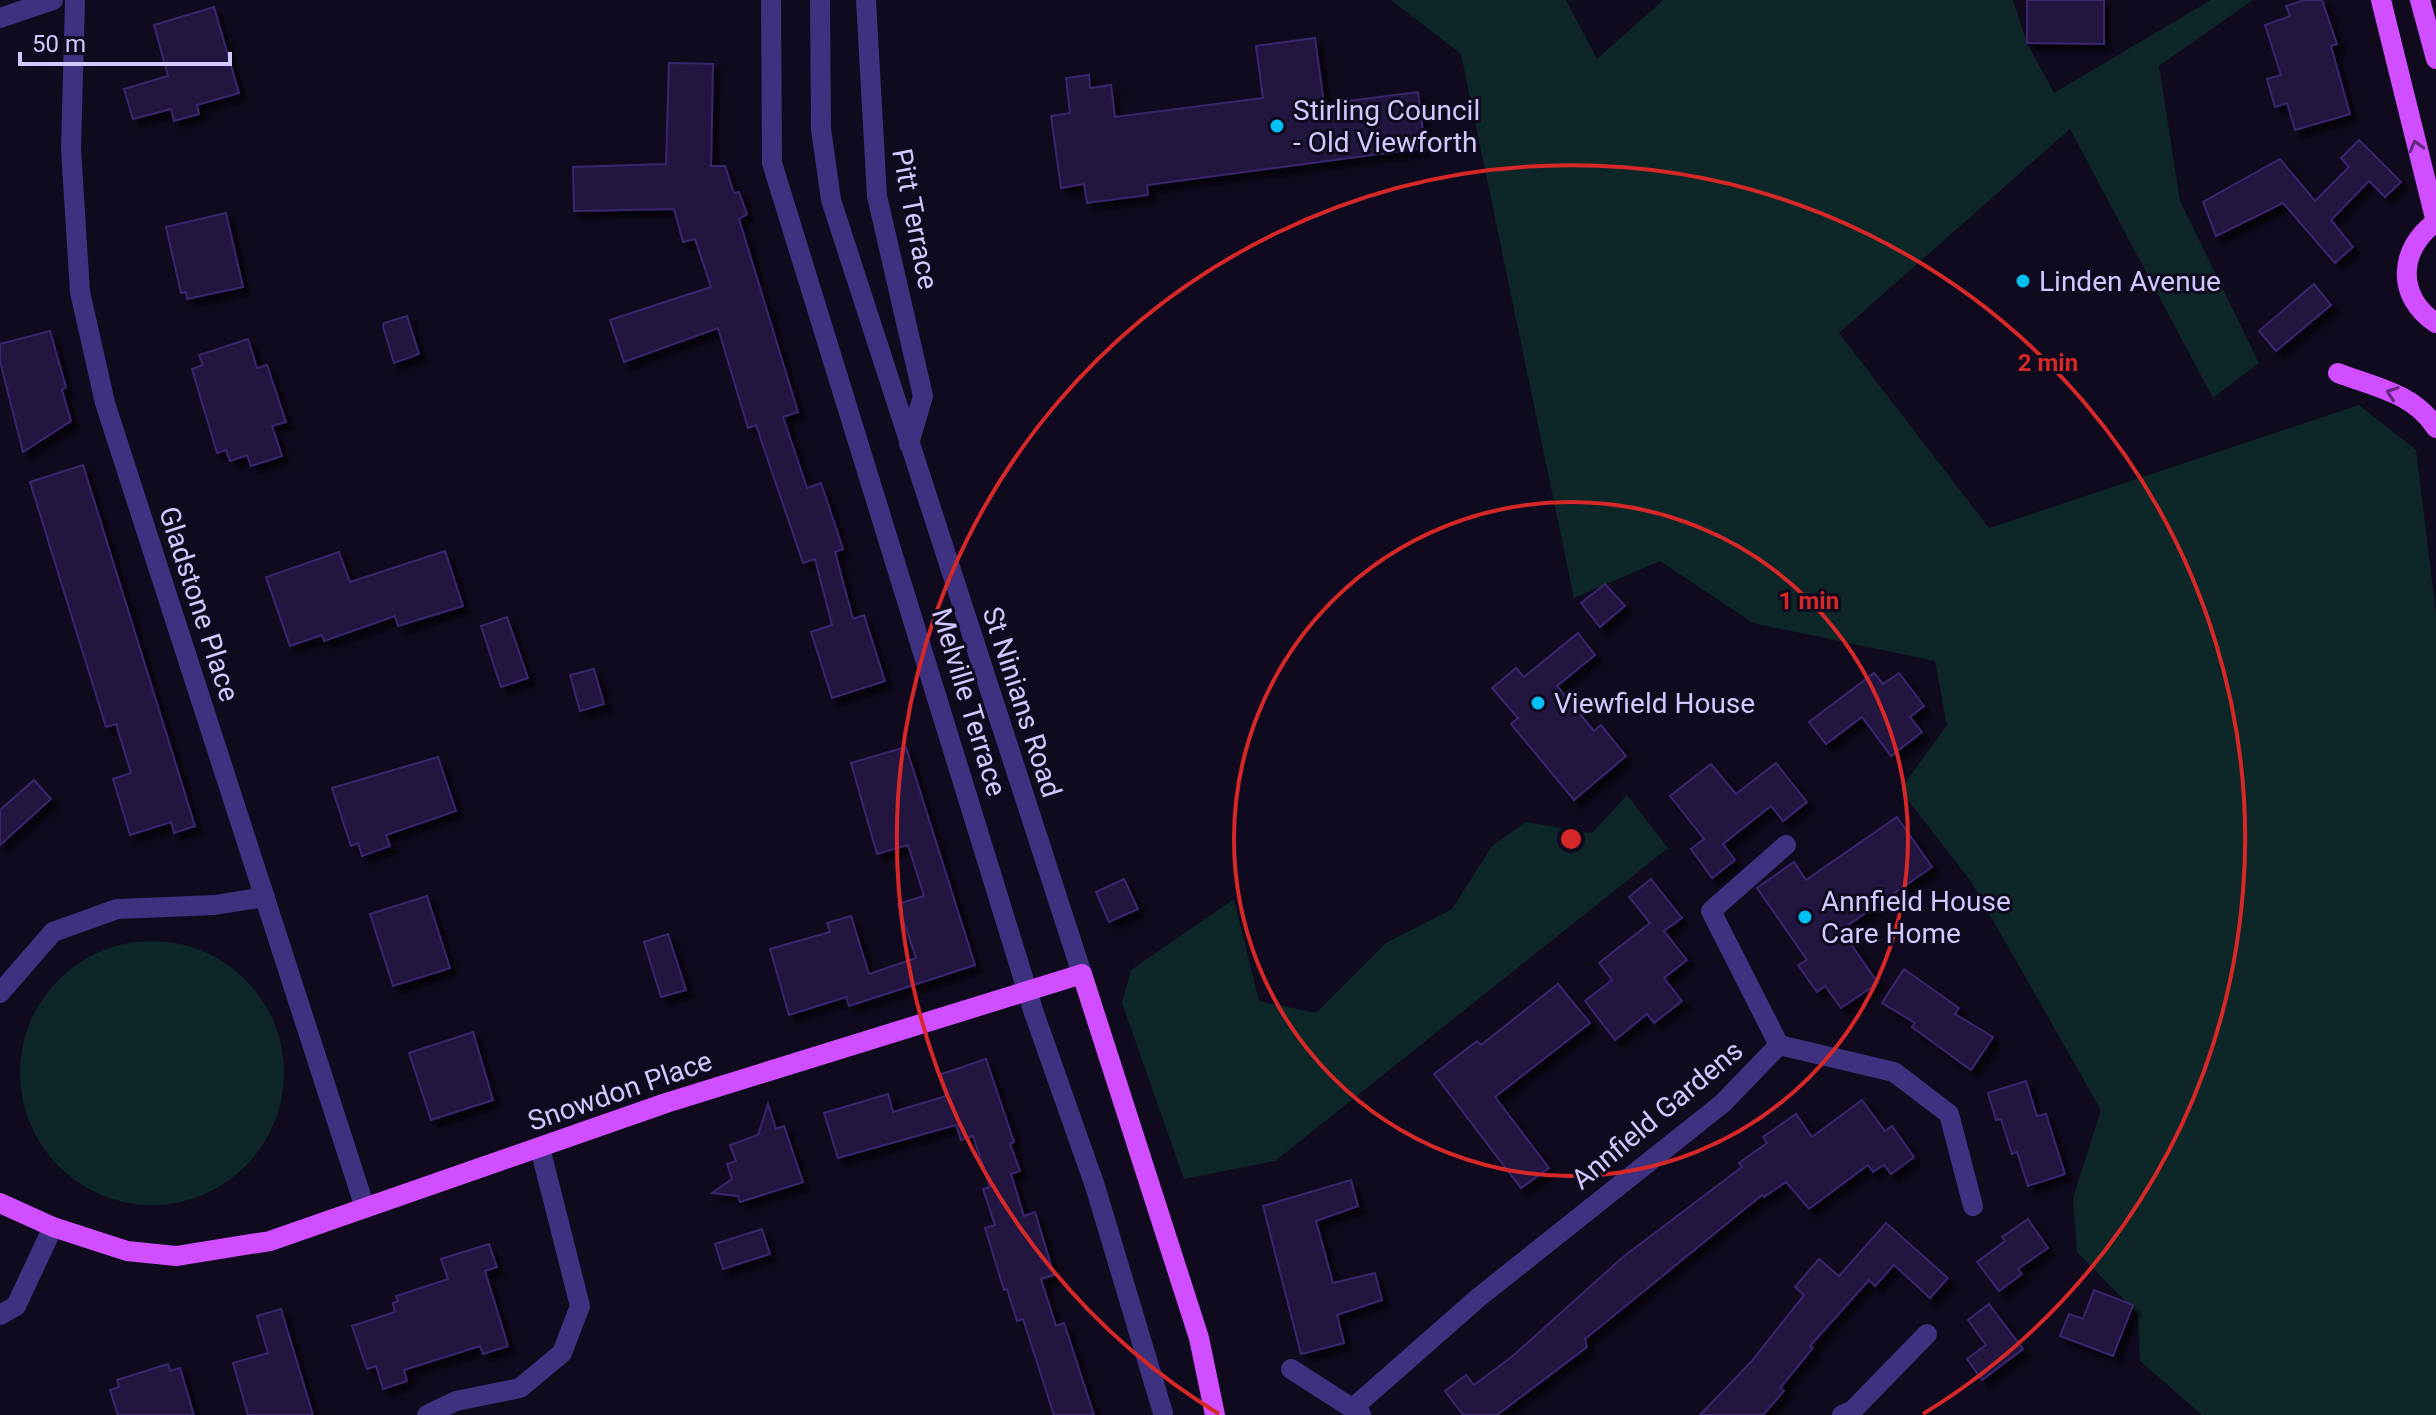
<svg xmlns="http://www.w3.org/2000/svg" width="2436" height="1415" font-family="Roboto,sans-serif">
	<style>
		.green { fill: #0d2628 }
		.building { fill: #221540; stroke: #3b256e; stroke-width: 2; filter: url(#shadow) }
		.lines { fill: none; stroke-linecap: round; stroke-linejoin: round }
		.minor { stroke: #3d3180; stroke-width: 20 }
		.major { stroke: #d04eff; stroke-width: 20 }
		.oneway { stroke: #662983 }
		.ring { fill: none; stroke: #d62828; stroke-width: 4 }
		.poi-dot { fill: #00bff2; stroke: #100a1e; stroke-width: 3 }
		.labels { text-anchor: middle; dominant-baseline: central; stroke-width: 6; stroke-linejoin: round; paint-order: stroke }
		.poi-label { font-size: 28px; fill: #d3c7ff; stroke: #100a1e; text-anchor: start }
		.street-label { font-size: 28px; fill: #d3c7ff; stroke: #100a1e }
		.centre { fill: #d62828; stroke: #100a1e; stroke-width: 4 }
		.ring-label { font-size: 24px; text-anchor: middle; font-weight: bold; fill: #d62828; stroke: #100a1e; stroke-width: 6; stroke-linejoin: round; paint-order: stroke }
	</style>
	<defs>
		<filter id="shadow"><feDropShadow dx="7" dy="7" stdDeviation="2" flood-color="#0009"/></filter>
	</defs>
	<rect width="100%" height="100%" fill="#100a1e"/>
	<g class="green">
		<path d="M1391 0H1566L1597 59 1663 0H2013L2027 43 2054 93 2211 0H2253L2159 66 2180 201 2259 363 2213 398 2070 129 1839 333 1989 528 2359 405 2416 450 2436 613V1415H2202L2140 1361 2138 1314 2077 1252 2073 1198 2101 1110 1970 880 1900 790 1947 725 1935 661 1753 623 1660 561 1574 598 1461 54Z"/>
		<path d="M1627 795 1668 848 1275 1161 1184 1179 1122 1003 1131 970 1234 899 1259 1001 1316 1013 1386 943 1452 909 1492 846 1526 822 1592 833Z"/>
		<circle cx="152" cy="1073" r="132"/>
	</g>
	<g class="building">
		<path d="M2027 0H2104V44L2027 43Z"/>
		<path d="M2305 0H2322L2337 44 2331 46 2350 114 2295 130 2287 103 2275 107 2267 79 2281 75 2265 25 2290 16 2286 6Z"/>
		<path d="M214 7 239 93 197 105 199 114 174 121 171 109 133 119 124 89 168 76 154 25Z"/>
		<path d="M1315 38 1324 104 1418 92 1425 148 1147 185 1148 195 1087 203 1084 184 1061 188 1051 116 1070 113 1066 78 1089 75 1090 88 1111 85 1115 117 1263 98 1256 46Z"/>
		<path d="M669 63 713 64 711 166H725L734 193 739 192 747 214 739 219 798 412 783 417 807 488 821 483 843 549 835 552 853 619 864 615 885 681 832 698 811 632 832 625 815 559 803 563 756 425 748 428 718 328 624 362 610 320 711 287 695 239 683 242 674 209 574 211 573 167 666 164Z"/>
		<path d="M2359 140 2401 182 2385 197 2369 181 2331 220 2353 247 2335 263 2283 203 2216 236 2203 202 2280 159 2315 201 2349 167 2341 158Z"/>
		<path d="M226 213 243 287 187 299 186 292 181 293 166 227Z"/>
		<path d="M2314 284 2331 305 2276 351 2259 331Z"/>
		<path d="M407 316 419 354 394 363 383 327 384 323Z"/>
		<path d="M50 331 66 387 62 390 71 421 23 452 0 361V344Z"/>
		<path d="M248 339 257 368 267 365 286 422 272 426 282 456 251 466 247 455 230 461 226 450 217 453 192 369 203 365 199 355Z"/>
		<path d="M83 465 195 826 174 833 171 822 130 835 113 779 131 773 116 724 106 727 30 482Z"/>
		<path d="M445 551 463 606 398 626 395 616 324 641 322 635 290 646 266 577 339 552 350 582Z"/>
		<path d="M1605 584 1625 606 1600 627 1581 603Z"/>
		<path d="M507 617 528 678 501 687 481 626Z"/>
		<path d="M1578 633 1595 655 1557 686 1594 731 1601 725 1626 756 1574 800 1511 724 1518 718 1492 688 1516 668 1524 677Z"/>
		<path d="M594 669 604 704 580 711 570 675Z"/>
		<path d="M1874 673 1883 684 1899 673 1924 706 1910 717 1922 732 1891 756 1862 717 1826 744 1809 722Z"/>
		<path d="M906 747 975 965 849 1006 846 997 789 1015 770 949 830 932 827 923 851 916 869 974 916 958 898 904 924 896 908 845 877 854 851 763Z"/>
		<path d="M438 757 456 811 386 835 390 846 362 856 358 843 351 846 332 788Z"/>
		<path d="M1776 763 1807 802 1783 821 1771 806 1723 844 1735 860 1712 878 1691 849 1704 839 1670 796 1711 764 1736 794Z"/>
		<path d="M34 780 51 799 0 845V810Z"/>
		<path d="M1897 817 1932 867 1841 930 1878 983 1841 1008 1825 986 1817 992 1798 965 1807 960 1757 888 1794 862 1806 880Z"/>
		<path d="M1124 879 1138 909 1109 922 1096 892Z"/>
		<path d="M1651 879 1682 918 1664 931 1687 960 1664 978 1682 1001 1654 1023 1647 1014 1615 1040 1585 1001 1612 980 1599 963 1650 923 1629 897Z"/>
		<path d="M427 896 450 968 393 986 370 914Z"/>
		<path d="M668 934 686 990 661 997 644 942Z"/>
		<path d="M1904 969 1959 1008 1955 1014 1993 1037 1971 1070 1912 1027 1915 1023 1882 1003Z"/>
		<path d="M1558 984 1590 1023 1495 1097 1549 1168 1521 1188 1434 1074 1477 1041 1481 1045Z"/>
		<path d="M473 1032 493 1100 431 1120 409 1053Z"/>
		<path d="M986 1059 1014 1142 1010 1144 1020 1171 1011 1174 1024 1216 1035 1212 1054 1275 1041 1279 1056 1326 1064 1323 1094 1415H1054L1023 1319 1017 1321 1007 1289 1004 1290 985 1228 995 1225 983 1189 990 1187 973 1136 961 1140 956 1125 838 1158 824 1113 888 1094 893 1112 946 1096 939 1075Z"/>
		<path d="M2026 1081 2037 1116 2046 1114 2065 1174 2028 1186 2017 1152 2012 1154 2001 1119 1996 1120 1988 1093Z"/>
		<path d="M1862 1100 1885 1131 1892 1126 1914 1157 1891 1174 1884 1165 1873 1172 1868 1165 1809 1209 1786 1182 1764 1197 1762 1195 1585 1339 1587 1347 1497 1415H1463L1445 1391 1466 1375 1474 1385 1514 1355 1623 1257 1742 1167 1739 1163 1767 1143 1763 1137 1796 1114 1812 1137Z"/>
		<path d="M768 1104 776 1129 784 1126 803 1182 740 1202 738 1196 712 1193 732 1179 727 1164 736 1161 730 1145 758 1135Z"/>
		<path d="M1351 1180 1358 1206 1316 1221 1333 1283 1375 1273 1382 1300 1337 1315 1344 1343 1301 1354 1263 1206Z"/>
		<path d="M2028 1219 2048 1248 2018 1269 2022 1274 1999 1291 1977 1262 2005 1241 2002 1237Z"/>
		<path d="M1886 1223 1948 1278 1930 1298 1894 1265 1875 1286 1869 1280 1810 1346 1813 1348 1780 1388 1784 1391 1763 1415H1700L1751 1362 1804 1295 1795 1287 1819 1259 1839 1276Z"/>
		<path d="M762 1229 770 1254 723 1269 715 1244Z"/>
		<path d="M489 1244 497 1267 485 1271 508 1346 483 1354 480 1346 404 1370 407 1381 383 1389 376 1366 367 1369 352 1326 395 1312 393 1303 398 1301 396 1296 448 1279 441 1259Z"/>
		<path d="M2094 1290 2133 1305 2113 1356 2060 1336 2069 1314 2083 1319Z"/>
		<path d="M1989 1304 2023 1349 1982 1380 1967 1359 1986 1345 1968 1320Z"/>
		<path d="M281 1309 313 1415H248L233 1363 268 1353 257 1316Z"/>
		<path d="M168 1364 170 1371 180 1368 194 1415H118L110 1390 119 1387 117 1380Z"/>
	</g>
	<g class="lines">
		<g class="minor">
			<path d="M75 0 71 149 80 292 105 403 365 1208"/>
			<path d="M771 0 772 163 1034 1013 1095 1186 1163 1413"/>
			<path d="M820 0 821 129 831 200 1082 974"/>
			<path d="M866 0 877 196 923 396 909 444"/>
			<path d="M0 18 53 0"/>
			<path d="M0 993 53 932 117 909 215 905 265 897"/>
			<path d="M1779 1045 1711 911 1786 845"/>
			<path d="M0 1315 16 1306 53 1227"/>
			<path d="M1291 1369 1361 1414"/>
			<path d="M1354 1407 1478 1298 1723 1103 1779 1045 1894 1072 1949 1114 1973 1206"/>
			<path d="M427 1415 456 1401 520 1388 562 1353 580 1306 540 1148"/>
			<path d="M1842 1415 1853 1410 1927 1334"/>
		</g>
		<g class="major">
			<path d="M2381 0 2436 222"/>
			<path d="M2420 0 2436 59"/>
			<path d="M2436 222C2398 249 2396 297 2436 323"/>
			<path d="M2338 373C2374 387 2414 393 2436 428"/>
			<path d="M0 1203 53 1227 127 1251 176 1256 270 1241 666 1103 1082 974 1199 1338 1215 1415"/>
		</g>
	</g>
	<defs><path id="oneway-chevron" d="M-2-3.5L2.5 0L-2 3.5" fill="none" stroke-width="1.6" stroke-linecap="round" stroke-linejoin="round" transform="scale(2)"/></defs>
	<g class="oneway">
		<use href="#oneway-chevron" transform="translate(2416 146) rotate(-105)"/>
		<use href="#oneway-chevron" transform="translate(2392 393) rotate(-161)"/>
	</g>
	<g class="ring">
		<circle cx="1571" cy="839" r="337"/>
		<path d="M1219 1414A674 674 0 1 1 1923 1414"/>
	</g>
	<g class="poi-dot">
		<circle cx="1277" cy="126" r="8"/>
		<circle cx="2023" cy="281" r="8"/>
		<circle cx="1538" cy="703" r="8"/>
		<circle cx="1805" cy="917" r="8"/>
	</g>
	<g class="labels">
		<g class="poi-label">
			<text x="1293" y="110">Stirling Council<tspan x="1293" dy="32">- Old Viewforth</tspan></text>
			<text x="2039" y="281">Linden Avenue</text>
			<text x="1554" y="703">Viewfield House</text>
			<text x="1821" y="901">Annfield House<tspan x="1821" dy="32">Care Home</tspan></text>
		</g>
		<g class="street-label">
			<text transform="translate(915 219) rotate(79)">Pitt Terrace</text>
			<text transform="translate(199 604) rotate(72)">Gladstone Place</text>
			<text transform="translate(969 702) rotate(73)">Melville Terrace</text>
			<text transform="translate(1022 702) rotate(72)">St Ninians Road</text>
			<text transform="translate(620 1091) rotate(-19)">Snowdon Place</text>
			<text transform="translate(1657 1115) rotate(-40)">Annfield Gardens</text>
		</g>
	</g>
	<circle cx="1571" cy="839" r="12" class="centre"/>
	<g class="ring-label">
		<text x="2048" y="371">2 min</text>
		<text x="1809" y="609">1 min</text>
	</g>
	<path d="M20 52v12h210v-12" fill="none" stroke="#d3c7ff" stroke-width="4"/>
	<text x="32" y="52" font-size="24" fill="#d3c7ff" stroke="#100a1e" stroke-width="6" paint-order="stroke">50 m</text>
</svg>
